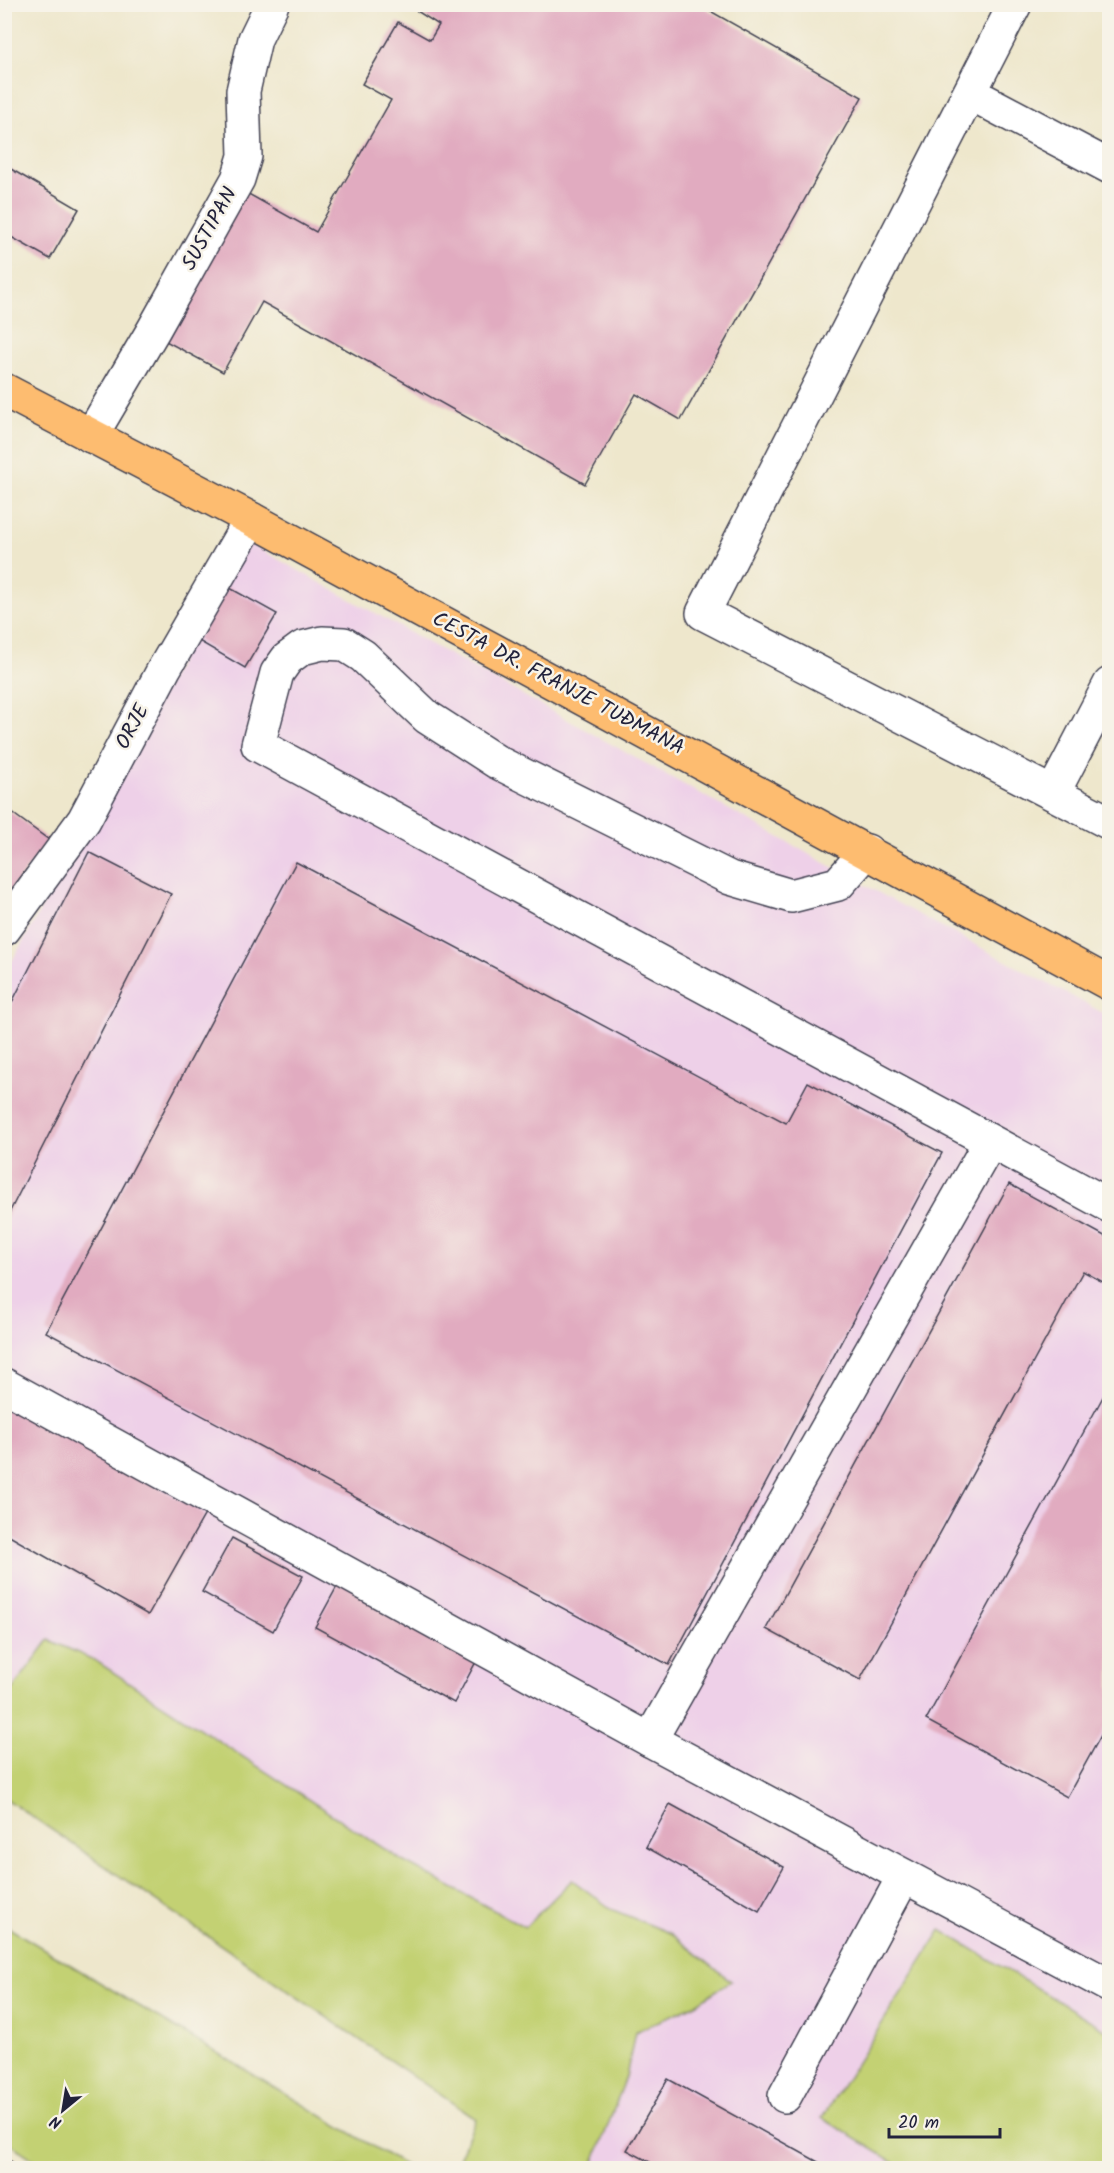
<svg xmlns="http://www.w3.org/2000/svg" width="1114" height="2173" font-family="Kalam,sans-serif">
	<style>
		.built { fill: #eed0e8 }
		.green { fill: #c3d173; stroke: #727a57; stroke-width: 1.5 }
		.building { fill: #e1abc0 }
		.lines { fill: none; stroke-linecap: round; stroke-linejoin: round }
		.minor-casing { stroke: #414051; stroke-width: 36 }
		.major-casing { stroke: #414051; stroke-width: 36 }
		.minor { stroke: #fff; stroke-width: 33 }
		.major { stroke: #fdbc70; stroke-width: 33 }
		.rail { stroke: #22223b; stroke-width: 4.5 }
		.labels { text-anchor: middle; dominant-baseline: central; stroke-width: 5; stroke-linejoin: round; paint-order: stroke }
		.street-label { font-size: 21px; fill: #22223b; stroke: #f7f3e8 }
	</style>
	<rect width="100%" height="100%" fill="#f7f3e8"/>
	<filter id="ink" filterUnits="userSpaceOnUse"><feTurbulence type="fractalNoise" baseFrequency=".0167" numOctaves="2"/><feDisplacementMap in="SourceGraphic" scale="12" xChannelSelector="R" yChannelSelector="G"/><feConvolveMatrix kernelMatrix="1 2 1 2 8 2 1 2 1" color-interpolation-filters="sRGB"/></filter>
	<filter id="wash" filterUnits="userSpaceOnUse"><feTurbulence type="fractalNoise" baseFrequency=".008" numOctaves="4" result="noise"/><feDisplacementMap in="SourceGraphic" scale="24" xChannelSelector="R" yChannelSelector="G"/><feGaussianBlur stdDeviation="1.35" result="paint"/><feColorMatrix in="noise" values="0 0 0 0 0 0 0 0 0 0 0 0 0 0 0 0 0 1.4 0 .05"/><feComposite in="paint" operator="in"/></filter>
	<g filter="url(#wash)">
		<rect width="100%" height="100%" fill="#eee7cc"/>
		<path class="built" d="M247 542 910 910 1109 1016V2168H573L5 1798 4 966 12 961Z"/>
		<g class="green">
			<path d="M49 1640 96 1661 406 1863 525 1927 572 1880 613 1910 670 1933 731 1981 696 2004 635 2032 626 2077 593 2165 598 2168H455L476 2119 5 1798V1699Z"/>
			<path d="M4 1925 409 2168H46L5 2140Z"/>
			<path d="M941 1930 1109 2032V2168H903L822 2118Z"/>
		</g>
		<g id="blocks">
			<g class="building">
				<path d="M406 4H698L862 97 681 420 636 394 585 484 262 302 223 372 162 339 245 192 316 232 391 100 362 84 398 22 430 40 439 25Z"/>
				<path d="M4 165 79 209 50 259 4 233Z"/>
				<path d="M228 587 277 614 245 668 197 640Z"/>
				<path d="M4 807 49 840 4 899Z"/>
				<path d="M89 852 171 894 4 1223V1018Z"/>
				<path d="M296 862 786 1123 808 1082 942 1153 669 1665 46 1332Z"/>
				<path d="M1009 1184 1110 1239V1286L1083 1271 860 1680 766 1629Z"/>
				<path d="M1110 1384V1719L1067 1797 926 1720Z"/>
				<path d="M4 1399 205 1514 148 1615 4 1533Z"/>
				<path d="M232 1538 303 1576 273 1631 202 1592Z"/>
				<path d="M340 1581 479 1656 454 1703 315 1627Z"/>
				<path d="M670 1804 784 1867 759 1911 646 1847Z"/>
				<path d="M668 2079 829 2168H661L627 2150Z"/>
			</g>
		</g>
	</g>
	<g filter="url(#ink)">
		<use href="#blocks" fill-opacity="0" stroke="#414051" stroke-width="1.5"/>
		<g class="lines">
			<g class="minor-casing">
				<g id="minor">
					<path d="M1015 4 703 613 1110 823"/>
					<path d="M970 93 1110 167"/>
					<path d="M91 436 154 329 238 179 245 156 243 91 255 39 272 4"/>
					<path d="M1053 793 1110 684"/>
					<path d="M867 851 838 884 791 896 730 878 497 762 427 717 363 656 344 644 322 643 302 648 287 659 277 673 258 745 1110 1206"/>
					<path d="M4 929 84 820 164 669 251 519"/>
					<path d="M4 1385 650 1740 1110 1986"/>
					<path d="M650 1740 990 1142"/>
					<path d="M785 2096 904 1876"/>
				</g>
			</g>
			<g class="major-casing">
				<path id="major" d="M4 390 251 519 1110 984"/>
			</g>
			<use href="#minor" class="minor"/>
			<use href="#major" class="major"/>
			<path class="rail" d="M4 2159 19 2168"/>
		</g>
	</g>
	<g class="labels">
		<g class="street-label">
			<text transform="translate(210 229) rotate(-61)">SUSTIPAN</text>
			<text transform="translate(558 684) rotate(28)">CESTA DR. FRANJE TUĐMANA</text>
			<text transform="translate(133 727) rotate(-62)">ORJE</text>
		</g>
	</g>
	<rect width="1114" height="2173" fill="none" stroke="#f7f3e8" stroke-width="24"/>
	<g transform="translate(63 2110) rotate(210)" stroke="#f7f3e8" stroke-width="4.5" paint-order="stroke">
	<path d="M0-4.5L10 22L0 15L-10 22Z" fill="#22223b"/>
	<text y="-9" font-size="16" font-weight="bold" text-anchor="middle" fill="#22223b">N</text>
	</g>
	<path d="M889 2128v9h111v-9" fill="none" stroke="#22223b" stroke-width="3"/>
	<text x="898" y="2128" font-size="18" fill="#22223b" stroke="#f7f3e8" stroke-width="4.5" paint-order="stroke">20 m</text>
</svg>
